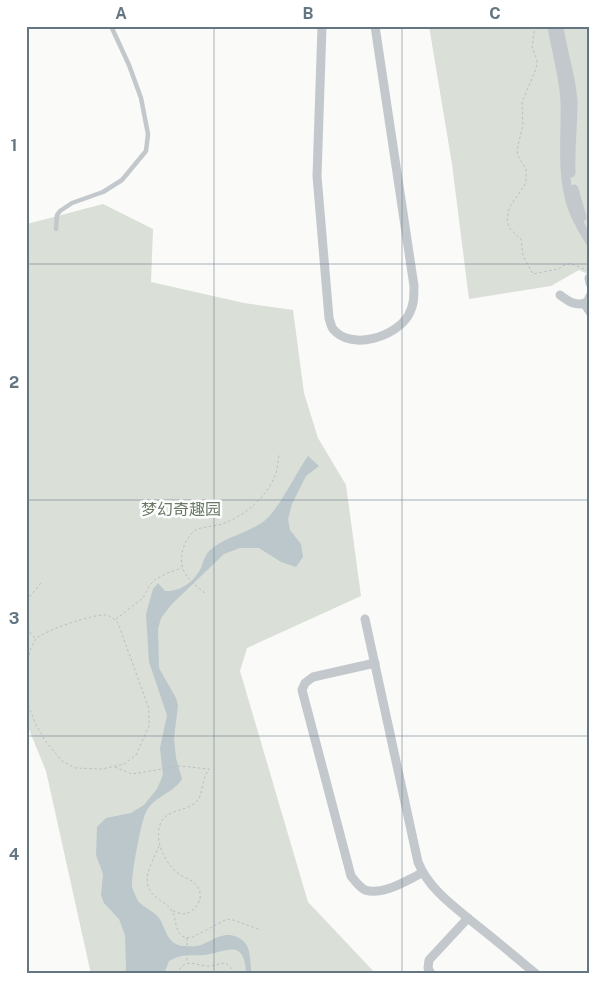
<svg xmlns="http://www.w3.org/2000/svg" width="616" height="1000" font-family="'Public Sans','Noto Sans SC',sans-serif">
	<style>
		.green { fill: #dadfd7 }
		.water { fill: #bbc7cb }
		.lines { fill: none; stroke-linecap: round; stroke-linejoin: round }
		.path { stroke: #bbbfc2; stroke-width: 1; stroke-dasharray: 2.5 2.5; stroke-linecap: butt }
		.lane { stroke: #c3c8cc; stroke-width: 4.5 }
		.street { stroke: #c3c8cc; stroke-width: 9 }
		.grid { fill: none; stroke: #657683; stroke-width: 1; stroke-opacity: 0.55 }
		.labels { text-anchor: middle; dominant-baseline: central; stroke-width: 5; stroke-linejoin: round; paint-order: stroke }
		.park-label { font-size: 16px; fill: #687a64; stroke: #fff }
		.neatline { fill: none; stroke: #657683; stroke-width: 2 }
		.grid-label { font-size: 16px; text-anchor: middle; font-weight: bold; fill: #657683 }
	</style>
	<rect width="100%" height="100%" fill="#fafaf8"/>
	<g class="green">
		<path d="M429 26H590V275L579 270 551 286 469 299 452 164Z"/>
		<path d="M103 204 153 229 151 282 244 303 293 310 304 393 318 438 346 485 361 596 247 648 240 671 308 902 376 974H91L46 771 26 722V233L27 224Z"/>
	</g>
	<path class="water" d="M308 456 319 466 306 476 292 504 288 519 290 530 301 544 303 557 296 567 281 562 259 548H240L224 554 172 604 161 618 158 629 159 668 176 698 178 705 174 738 176 758 182 779C174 793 154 796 146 812 141 822 131 875 132 887 133 891 136 897 138 901 144 908 154 911 159 918 166 928 166 943 182 946 186 946 193 947 197 946 211 943 221 930 237 937 253 944 249 960 252 974H246C245 937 226 952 204 955 188 956 183 953 169 961L164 974H125L126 968 125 935 119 919 104 903 101 895 103 874 96 855 97 827 106 818 131 813 144 805 157 789 163 775 160 748 167 715 149 662 146 614 153 589 158 583 165 591C180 592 194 582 201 568 203 563 205 555 209 551 224 537 246 534 263 522 279 510 295 474 308 456Z"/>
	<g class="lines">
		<g class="path">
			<path d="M535 26 532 47 537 60 536 69 522 102 523 125 517 150 518 156 526 169V183L509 208 507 221 510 229 521 239 523 256 533 274 558 269 566 264H572L587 270"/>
			<path d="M205 593C189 580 177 571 183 549 185 543 188 537 193 532 200 526 213 527 222 524 245 516 268 496 276 473 278 467 278 460 279 454"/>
			<path d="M26 606 30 596 41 583"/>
			<path d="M116 619 143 598 150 585 156 579 167 573 182 568"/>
			<path d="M26 623 31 634 36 639"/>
			<path d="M26 685C27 671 27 650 36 639 45 630 93 614 106 615 111 616 115 620 118 623L149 709V726L136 755 124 764 102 769 75 768 62 761 46 742 35 723 28 704 26 692"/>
			<path d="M115 767 132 774 180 766 209 769"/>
			<path d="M159 846C155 857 144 873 148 886 151 898 166 901 172 911 177 918 174 930 182 936 186 938 190 938 193 937L227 919 233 920 261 930"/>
			<path d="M173 911C176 912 181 914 184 914 197 912 206 895 196 885 193 880 185 878 180 875 166 865 156 845 159 828 164 808 183 813 195 803 205 795 199 780 210 769"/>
			<path d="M187 938V963"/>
			<path d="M177 974C185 957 194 965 206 966 212 967 219 963 226 963L231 968 233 974"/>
		</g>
		<path class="lane" d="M56 229 57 215 60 211 72 203 103 192 122 180 146 151 148 134 141 98 129 65 111 26"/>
		<g class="street">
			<path d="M322 26 317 176 329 318C330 321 331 326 333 329 351 351 395 337 408 316 414 306 414 297 414 286L375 26"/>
			<path d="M552 26C556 52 564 76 565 102 566 136 561 171 571 204 575 218 583 230 590 242"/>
			<path d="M559 26C562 52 572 77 573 103 573 127 570 150 571 173"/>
			<path d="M574 189 582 217"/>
			<path d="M589 278 590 283"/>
			<path d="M560 295C569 302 575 306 587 303L590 296"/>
			<path d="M584 303 590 312"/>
			<path d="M365 619 418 862C429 890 456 908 479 927 498 942 517 958 536 974"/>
			<path d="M375 663 313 677 305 683 302 690 351 876C355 881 359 887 365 890 383 896 407 880 422 873"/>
			<path d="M431 974 428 968 429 960 468 918"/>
		</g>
	</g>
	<path class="grid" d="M214 26V974M402 26V974M26 264H590M26 500H590M26 736H590"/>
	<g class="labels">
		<g class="park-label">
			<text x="181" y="509">梦幻奇趣园</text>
		</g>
	</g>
	<rect width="616" height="1000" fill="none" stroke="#ffffff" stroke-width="55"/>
	<rect x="28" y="28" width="560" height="944" class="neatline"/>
	<g class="grid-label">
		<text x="121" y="19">A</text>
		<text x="308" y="19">B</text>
		<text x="495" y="19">C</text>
		<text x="14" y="151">1</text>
		<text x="14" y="388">2</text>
		<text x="14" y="624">3</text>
		<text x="14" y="860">4</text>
	</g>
</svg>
